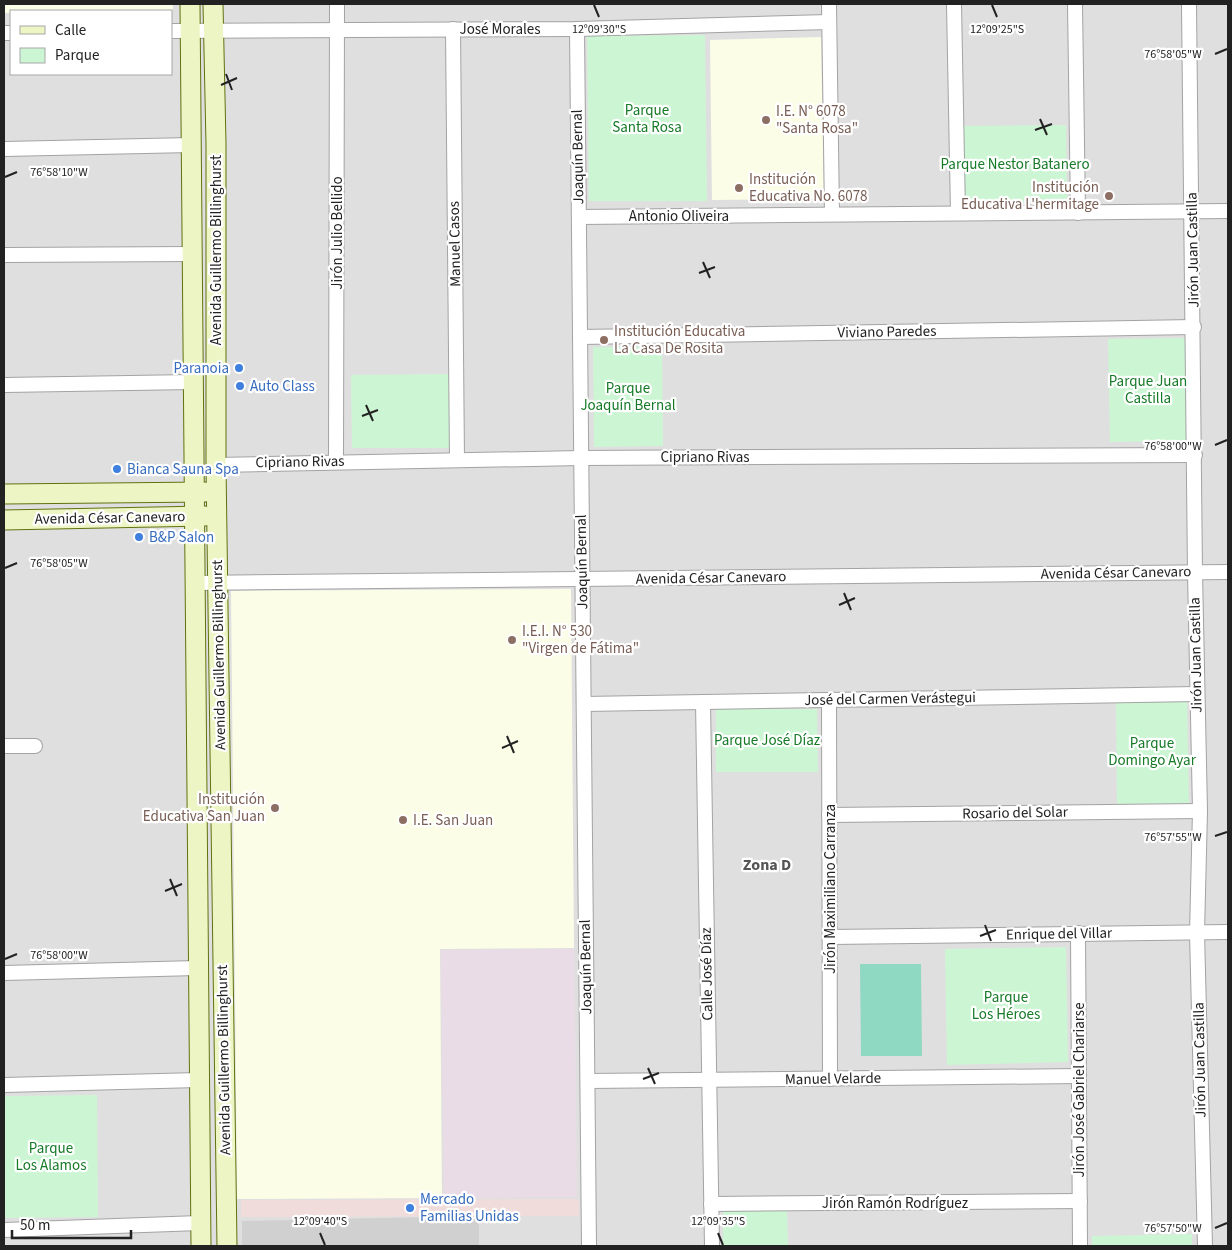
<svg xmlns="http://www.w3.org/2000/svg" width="1232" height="1250" font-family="'Source Sans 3',sans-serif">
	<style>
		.residential { fill: #e0dfdf; fill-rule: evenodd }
		.commercial { fill: #f0dddb }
		.industrial { fill: #eadce6 }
		.education { fill: #fbfde7 }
		.religious { fill: #d0d0d0 }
		.park { fill: #ccf6d3 }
		.pitch { fill: #8fd8c2 }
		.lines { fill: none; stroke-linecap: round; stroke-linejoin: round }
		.minor-casing { stroke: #a3a3a3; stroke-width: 16 }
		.secondary-casing { stroke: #5f730f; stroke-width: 21 }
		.minor { stroke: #fff; stroke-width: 14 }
		.secondary { stroke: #eef5c4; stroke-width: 19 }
		.ticks { fill: none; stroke: #222; stroke-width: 2 }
		.education-dot { fill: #8d6e63; stroke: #fff; stroke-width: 2 }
		.shop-dot { fill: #3f7fe0; stroke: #fff; stroke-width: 2 }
		.labels { text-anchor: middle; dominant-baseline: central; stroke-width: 4.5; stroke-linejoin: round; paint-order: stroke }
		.street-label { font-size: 15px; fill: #222; stroke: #fff }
		.park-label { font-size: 15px; fill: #167a27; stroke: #fff }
		.education-label { font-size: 15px; fill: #785e54; stroke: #fff; text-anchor: start }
		.shop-label { font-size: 15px; fill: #366cbe; stroke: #fff; text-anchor: start }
		.neighbourhood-label { font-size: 16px; font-weight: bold; fill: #555; stroke: #fff }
		.ticks-label { font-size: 12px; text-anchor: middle; fill: #222; stroke: #fff; stroke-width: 4.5; stroke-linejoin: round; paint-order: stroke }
	</style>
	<rect width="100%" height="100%" fill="#f1efea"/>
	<path class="residential" d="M4 4H1228V1246H4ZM11 11H171V74H11Z"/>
	<path class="commercial" d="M579 1199V1216L241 1217V1200Z"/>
	<path class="industrial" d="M574 949 577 1197 444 1198 441 950Z"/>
	<g class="education">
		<path d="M4 4H173V10L4 13Z"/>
		<path d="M821 37 824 199 712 200 710 40Z"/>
		<path d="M571 589 574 948 440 949 442 1198 237 1199 231 591Z"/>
	</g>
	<path class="religious" d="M479 1216V1246H242V1221Z"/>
	<g class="park">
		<path d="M705 35 707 201H589L587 36Z"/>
		<path d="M1066 125 1067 201 965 203 963 126Z"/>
		<path d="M1186 338 1187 441 1110 442 1108 339Z"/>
		<path d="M593 347H662L663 446 594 447Z"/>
		<path d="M449 374 450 448H352L351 375Z"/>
		<path d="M1187 700 1189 803 1117 804 1116 701Z"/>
		<path d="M716 709H817L818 772H716Z"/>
		<path d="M1066 947 1068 1062 947 1065 945 949Z"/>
		<path d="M97 1095 98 1217 4 1218V1096Z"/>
		<path d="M723 1211H787L788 1246H723Z"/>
		<path d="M1192 1234V1246H1092V1236Z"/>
	</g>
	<path class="pitch" d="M860 964H921L922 1056H861Z"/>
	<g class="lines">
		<g class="minor-casing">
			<g id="minor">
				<path d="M829 4 832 214"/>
				<path d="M954 4 958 213"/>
				<path d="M1075 4 1078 213"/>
				<path d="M1189 4 1195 573 1200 811 1197 933 1205 1246"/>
				<path d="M453 29 457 460"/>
				<path d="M577 29 589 1246"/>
				<path d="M171 31 577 29 829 22"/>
				<path d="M4 33H11"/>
				<path d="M4 149 192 145"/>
				<path d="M579 217 1228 211"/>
				<path d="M4 255 193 254"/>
				<path d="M580 337 1194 327"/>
				<path d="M4 385 193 382"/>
				<path d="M336 461 337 4"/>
				<path d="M216 465 581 458 1195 455"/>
				<path d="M194 583 1228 572"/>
				<path d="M829 700 830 1079"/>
				<path d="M703 702 712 1246"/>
				<path d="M584 704 1197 694"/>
				<path d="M4 746H35"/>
				<path d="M829 815 1200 811"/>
				<path d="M1078 933 1080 1246"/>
				<path d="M830 937 1228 932"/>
				<path d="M4 973 197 968"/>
				<path d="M588 1081 1079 1076"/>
				<path d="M4 1085 199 1080"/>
				<path d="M711 1204 1080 1201"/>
				<path d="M4 1230 200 1223"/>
			</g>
		</g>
		<g class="secondary-casing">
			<g id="secondary">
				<path d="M190 4 201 1246"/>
				<path d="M213 4 216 144V465L227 1246"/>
				<path d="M4 494 205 492"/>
				<path d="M4 520 205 516"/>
			</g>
		</g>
		<use href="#minor" class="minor"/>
		<use href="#secondary" class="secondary"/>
	</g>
	<path class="ticks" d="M594 5 599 17M992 5 997 17M1215 54 1227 49M226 74 232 90M221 85 237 78M1040 119 1047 135M1035 130 1052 124M5 177 17 172M703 262 710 278M699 273 715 267M366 405 373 421M362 416 378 410M1215 445 1227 440M5 568 17 563M844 593 851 610M839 605 855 598M507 736 514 753M502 748 518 741M1215 836 1227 832M170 879 177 896M165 891 182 884M985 925 991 941M980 936 996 930M5 959 17 954M648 1068 655 1084M643 1079 659 1073M1215 1228 1227 1223M320 1233 325 1245M718 1233 723 1245"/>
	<g class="education-dot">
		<circle cx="766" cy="120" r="5"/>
		<circle cx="739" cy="188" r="5"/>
		<circle cx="1109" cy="196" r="5"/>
		<circle cx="604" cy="340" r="5"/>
		<circle cx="512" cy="640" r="5"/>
		<circle cx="275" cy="808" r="5"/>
		<circle cx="403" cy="820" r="5"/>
	</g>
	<g class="shop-dot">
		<circle cx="239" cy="368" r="5"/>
		<circle cx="240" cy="386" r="5"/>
		<circle cx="117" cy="469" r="5"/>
		<circle cx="139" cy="537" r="5"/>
		<circle cx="410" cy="1208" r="5"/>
	</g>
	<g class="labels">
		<g class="street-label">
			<text x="500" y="29">José Morales</text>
			<text transform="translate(578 157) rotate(-91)">Joaquín Bernal</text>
			<text x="679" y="216">Antonio Oliveira</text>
			<text transform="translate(337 233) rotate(-90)">Jirón Julio Bellido</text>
			<text transform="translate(455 244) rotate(-91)">Manuel Casos</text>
			<text transform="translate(216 250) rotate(-90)">Avenida Guillermo Billinghurst</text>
			<text transform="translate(1193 250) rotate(-91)">Jirón Juan Castilla</text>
			<text transform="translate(887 332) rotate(-1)">Viviano Paredes</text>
			<text x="705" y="457">Cipriano Rivas</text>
			<text transform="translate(300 462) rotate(-1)">Cipriano Rivas</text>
			<text transform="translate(110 518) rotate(-1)">Avenida César Canevaro</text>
			<text transform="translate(582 562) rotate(-91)">Joaquín Bernal</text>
			<text transform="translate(1116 573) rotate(-1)">Avenida César Canevaro</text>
			<text transform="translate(711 578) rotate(-1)">Avenida César Canevaro</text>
			<text transform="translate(219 655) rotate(-91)">Avenida Guillermo Billinghurst</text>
			<text transform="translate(1196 655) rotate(-91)">Jirón Juan Castilla</text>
			<text transform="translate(890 699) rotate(-1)">José del Carmen Verástegui</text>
			<text transform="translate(1015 813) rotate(-1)">Rosario del Solar</text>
			<text transform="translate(830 889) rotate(-90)">Jirón Maximiliano Carranza</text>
			<text transform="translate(1059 934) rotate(-1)">Enrique del Villar</text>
			<text transform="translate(586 967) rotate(-91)">Joaquín Bernal</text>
			<text transform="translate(707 974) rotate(-91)">Calle José Díaz</text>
			<text transform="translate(224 1060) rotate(-91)">Avenida Guillermo Billinghurst</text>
			<text transform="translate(1200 1060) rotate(-91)">Jirón Juan Castilla</text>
			<text transform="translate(833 1079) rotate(-1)">Manuel Velarde</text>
			<text transform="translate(1079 1090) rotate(-90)">Jirón José Gabriel Chariarse</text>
			<text x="895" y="1203">Jirón Ramón Rodríguez</text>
		</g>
		<g class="park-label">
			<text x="647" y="110">Parque<tspan x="647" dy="17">Santa Rosa</tspan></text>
			<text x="1015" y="164">Parque Nestor Batanero</text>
			<text x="1148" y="381">Parque Juan<tspan x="1148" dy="17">Castilla</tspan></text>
			<text x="628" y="388">Parque<tspan x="628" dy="17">Joaquín Bernal</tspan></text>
			<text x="767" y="740">Parque José Díaz</text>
			<text x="1152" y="743">Parque<tspan x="1152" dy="17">Domingo Ayar</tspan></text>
			<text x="1006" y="997">Parque<tspan x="1006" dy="17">Los Héroes</tspan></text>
			<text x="51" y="1148">Parque<tspan x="51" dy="17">Los Alamos</tspan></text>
		</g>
		<g class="education-label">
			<text x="776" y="111">I.E. N° 6078<tspan x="776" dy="17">"Santa Rosa"</tspan></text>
			<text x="749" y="179">Institución<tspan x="749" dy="17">Educativa No. 6078</tspan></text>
			<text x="1099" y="187" text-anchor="end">Institución<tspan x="1099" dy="17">Educativa L'hermitage</tspan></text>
			<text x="614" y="331">Institución Educativa<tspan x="614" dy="17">La Casa De Rosita</tspan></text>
			<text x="522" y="631">I.E.I. N° 530<tspan x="522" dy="17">"Virgen de Fátima"</tspan></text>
			<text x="265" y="799" text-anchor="end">Institución<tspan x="265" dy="17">Educativa San Juan</tspan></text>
			<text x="413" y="820">I.E. San Juan</text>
		</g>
		<g class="shop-label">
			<text x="229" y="368" text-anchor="end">Paranoia</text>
			<text x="250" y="386">Auto Class</text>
			<text x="127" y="469">Bianca Sauna Spa</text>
			<text x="149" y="537">B&amp;P Salon</text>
			<text x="420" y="1199">Mercado<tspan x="420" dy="17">Familias Unidas</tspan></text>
		</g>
		<g class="neighbourhood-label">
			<text x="767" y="865">Zona D</text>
		</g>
	</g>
	<g class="ticks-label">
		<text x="599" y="33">12°09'30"S</text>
		<text x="997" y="33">12°09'25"S</text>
		<text x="1173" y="58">76°58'05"W</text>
		<text x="59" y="176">76°58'10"W</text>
		<text x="1173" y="450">76°58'00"W</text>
		<text x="59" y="567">76°58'05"W</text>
		<text x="1173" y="841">76°57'55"W</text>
		<text x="59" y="959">76°58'00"W</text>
		<text x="320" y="1225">12°09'40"S</text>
		<text x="718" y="1225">12°09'35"S</text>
		<text x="1173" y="1232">76°57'50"W</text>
	</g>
	<rect width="1232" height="1250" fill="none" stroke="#222222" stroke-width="10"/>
	<rect x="10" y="10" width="162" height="65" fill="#ffffff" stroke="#a7a7a7"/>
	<rect x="20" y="26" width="25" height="8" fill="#eef5c4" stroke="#a7a7a7"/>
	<text x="55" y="35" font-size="15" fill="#222222">Calle</text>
	<rect x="20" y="48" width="25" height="15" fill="#ccf6d3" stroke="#a7a7a7"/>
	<text x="55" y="60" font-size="15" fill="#222222">Parque</text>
	<path d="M12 1230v8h119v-8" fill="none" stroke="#222222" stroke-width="2.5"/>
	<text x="20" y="1230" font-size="15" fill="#222222" stroke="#ffffff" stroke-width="4" paint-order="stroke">50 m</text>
</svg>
